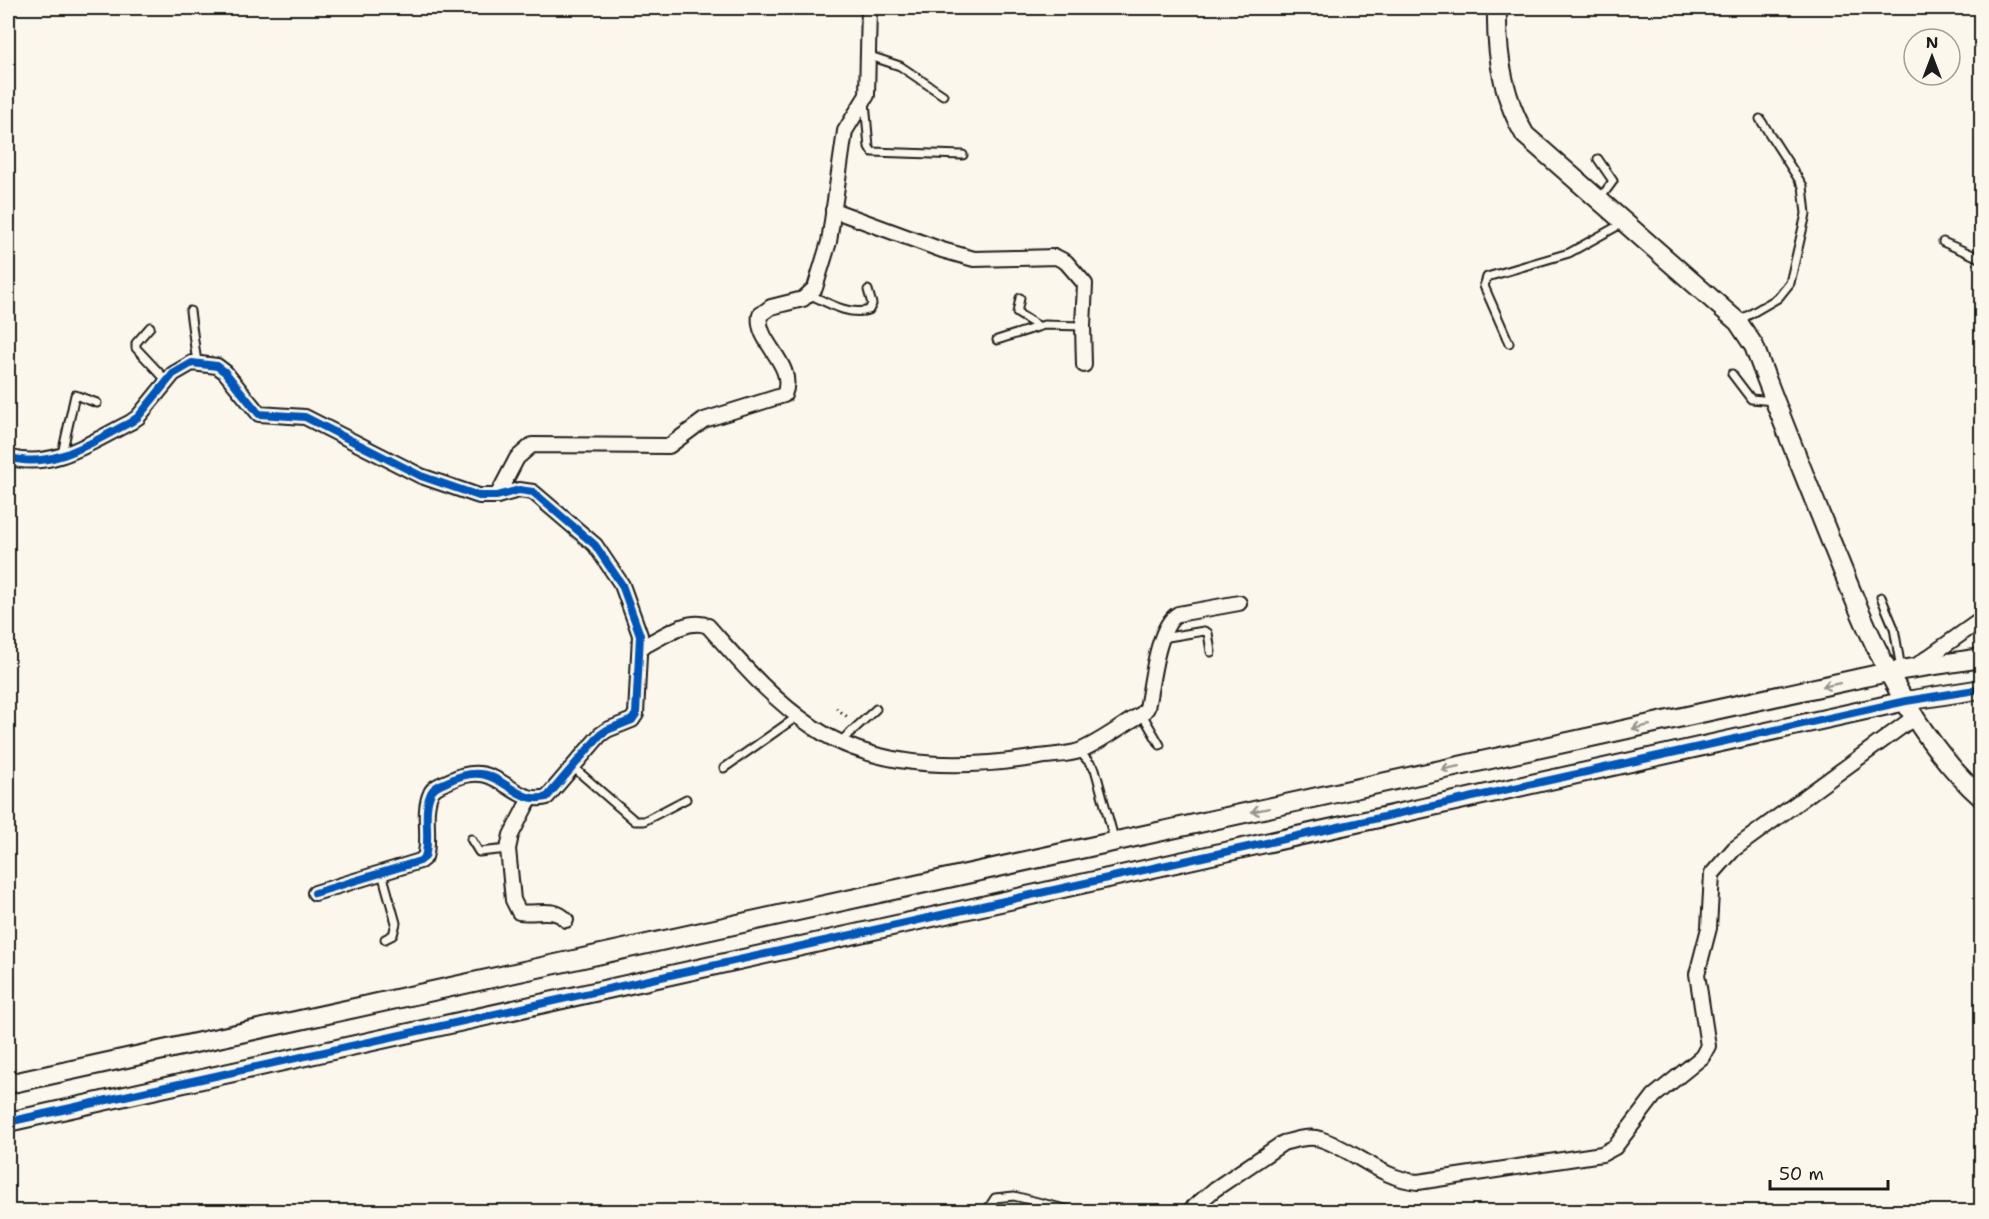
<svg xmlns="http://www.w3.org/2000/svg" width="1989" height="1219" font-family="'Shantell Sans',sans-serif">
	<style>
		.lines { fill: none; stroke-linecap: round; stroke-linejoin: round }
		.lane-casing { stroke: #1c1c1c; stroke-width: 11 }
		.street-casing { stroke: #1c1c1c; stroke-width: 18 }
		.secondary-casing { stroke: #1c1c1c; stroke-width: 22 }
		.path { stroke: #1c1c1c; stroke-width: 3; stroke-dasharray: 1.5 4.5; stroke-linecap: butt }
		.lane { stroke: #fbf7ec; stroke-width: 7 }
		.street { stroke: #fbf7ec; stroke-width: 14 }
		.secondary { stroke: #fbf7ec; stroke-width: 18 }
		.cycleway-casing { stroke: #fbf7ec; stroke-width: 11 }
		.cycleway { stroke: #0057b8; stroke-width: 8 }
		.oneway { stroke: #97948e }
	</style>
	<rect width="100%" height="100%" fill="#fbf7ec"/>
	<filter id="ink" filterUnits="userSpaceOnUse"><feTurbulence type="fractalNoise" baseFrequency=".0167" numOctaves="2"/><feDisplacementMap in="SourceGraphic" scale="12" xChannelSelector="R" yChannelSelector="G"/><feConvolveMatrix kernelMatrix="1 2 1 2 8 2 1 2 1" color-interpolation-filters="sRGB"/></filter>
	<g filter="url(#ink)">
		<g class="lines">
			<g class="lane-casing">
				<g id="lane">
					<path d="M867 55 900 66 943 95"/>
					<path d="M865 102 869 147 872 152 963 155"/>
					<path d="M1598 159 1613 181 1599 200"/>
					<path d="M1943 242 1982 259"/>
					<path d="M811 295C828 303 849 316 869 310L872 304 868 290"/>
					<path d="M1020 298 1017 313 1038 326"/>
					<path d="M190 311 197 363"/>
					<path d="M1740 320 1778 298 1790 283 1806 214 1803 186 1760 119"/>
					<path d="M150 327 136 343V348L167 381"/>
					<path d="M997 340 1044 325 1083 326"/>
					<path d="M1509 343 1484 286 1487 277 1569 253 1623 223"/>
					<path d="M1732 374 1751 399 1774 401"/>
					<path d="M62 454 75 395 97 403"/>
					<path d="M1881 597 1894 628 1901 669"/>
					<path d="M1162 638 1204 631 1208 633 1211 652"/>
					<path d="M1142 714 1160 745"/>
					<path d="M840 742 876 709"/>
					<path d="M1079 751 1095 769 1115 842"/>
					<path d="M573 767 635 821H644L686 799"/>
					<path d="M724 768 798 716"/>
					<path d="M471 839 479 852 508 849"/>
					<path d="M382 873 396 923 393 935 385 939"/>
					<path d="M986 1212 995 1198 1014 1196 1077 1212"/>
				</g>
			</g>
			<g class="street-casing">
				<g id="street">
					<path d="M833 210 942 250 974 259 1056 257 1066 262 1085 284 1083 326 1084 365"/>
					<path d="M8 457C52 471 93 441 131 422L138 417 173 374 192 363 217 366 225 372 259 414 305 417 421 476 479 496H497L519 490 533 492 595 545 622 585 640 635 636 714 632 720 607 730 600 735 547 797C509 807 500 755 449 781 443 784 434 786 431 793 422 812 431 838 425 857L420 861 315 893"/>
					<path d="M497 496 517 458 532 445 669 446 704 420 784 395C797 364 755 343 760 315L771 307 803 299 815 288 829 242 845 131 867 95 869 8"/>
					<path d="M642 647C661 638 688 617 708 626 741 663 771 699 813 727 877 771 965 769 1039 757 1051 755 1067 755 1079 751 1101 742 1122 725 1142 714L1147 708C1152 684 1157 626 1178 614L1239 603"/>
					<path d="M1913 668 1982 619"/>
					<path d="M530 798 511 835 508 849 513 900 519 912C535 915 554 906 566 920"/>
					<path d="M1188 1212 1215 1189 1283 1143C1294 1140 1309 1135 1320 1139 1355 1150 1381 1179 1418 1182L1602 1154 1615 1147 1654 1096 1702 1057 1708 1046 1697 974 1709 928 1712 874 1734 849 1916 716"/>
				</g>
			</g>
			<g class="secondary-casing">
				<g id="secondary">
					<path d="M1497 8C1496 52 1502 96 1525 135L1738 322 1754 346C1776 406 1800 465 1824 524 1862 619 1903 728 1982 798"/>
					<path d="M8 1084 1888 672 1982 658"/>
					<path d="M8 1122 1906 701 1982 689"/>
				</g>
			</g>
			<path class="path" d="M836 708 849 718"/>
			<use href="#lane" class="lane"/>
			<use href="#street" class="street"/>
			<use href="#secondary" class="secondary"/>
			<g class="cycleway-casing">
				<g id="cycleway">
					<path d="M8 457C52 471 93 441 131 422L138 417 173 374 192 363 217 366 225 372 259 414 305 417 421 476 479 496H497L519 490 533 492 595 545 622 585 640 635 636 714 632 720 607 730 600 735 547 797C509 807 500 755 449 781 443 784 434 786 431 793 422 812 431 838 425 857L420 861 315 893"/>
					<path d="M8 1122 1906 701 1982 689"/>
				</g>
			</g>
			<use href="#cycleway" class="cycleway"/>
		</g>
		<defs><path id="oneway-shaft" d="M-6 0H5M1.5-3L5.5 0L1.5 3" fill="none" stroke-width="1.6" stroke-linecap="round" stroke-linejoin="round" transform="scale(1.5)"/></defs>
		<g class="oneway">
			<use href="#oneway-shaft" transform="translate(1831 685) rotate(168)"/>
			<use href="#oneway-shaft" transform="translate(1641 727) rotate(168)"/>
			<use href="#oneway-shaft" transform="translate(1450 768) rotate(168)"/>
			<use href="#oneway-shaft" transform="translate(1260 810) rotate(168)"/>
		</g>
	</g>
	<rect width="1989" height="1219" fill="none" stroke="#fbf7ec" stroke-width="30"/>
	<rect x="15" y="15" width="1959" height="1189" fill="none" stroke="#1c1c1c" stroke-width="2" filter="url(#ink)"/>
	<g transform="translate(1932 57)"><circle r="28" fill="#fbf7ec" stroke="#a29f99" stroke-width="1.5"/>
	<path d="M0-4.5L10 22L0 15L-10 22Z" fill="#1c1c1c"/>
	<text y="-9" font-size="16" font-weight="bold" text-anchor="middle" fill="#1c1c1c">N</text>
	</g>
	<path d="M1770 1180v9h118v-9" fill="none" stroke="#1c1c1c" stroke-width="3"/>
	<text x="1779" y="1180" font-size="18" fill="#1c1c1c" stroke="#fbf7ec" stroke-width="4.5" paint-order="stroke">50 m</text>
</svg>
